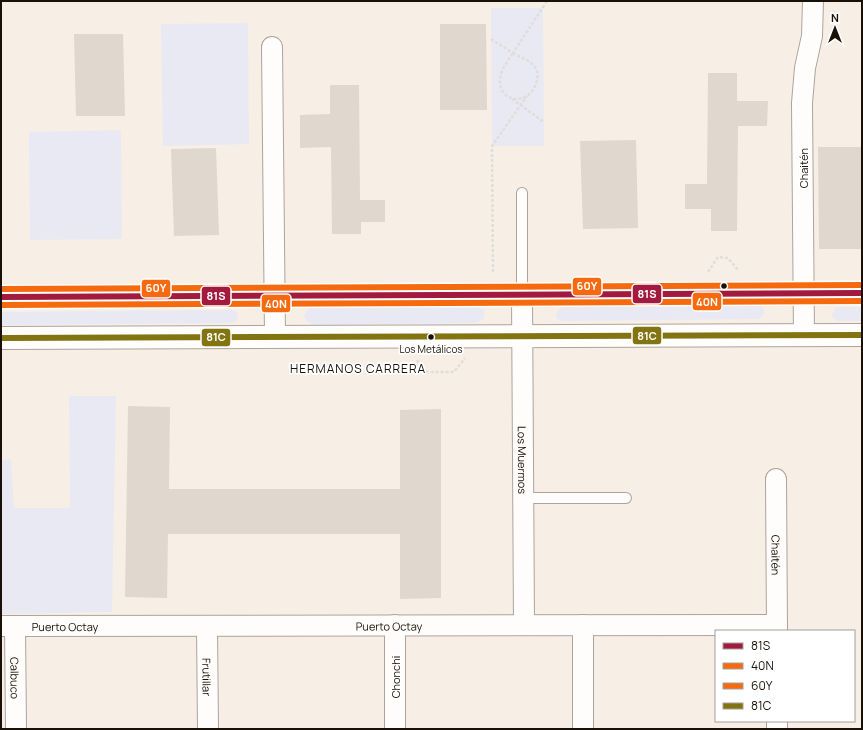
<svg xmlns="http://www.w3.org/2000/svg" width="863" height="730" font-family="Manrope,sans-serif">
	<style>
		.green { fill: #e8e9f3 }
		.building { fill: #e0d7ce }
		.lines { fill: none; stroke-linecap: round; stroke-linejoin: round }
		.service-casing { stroke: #aca49c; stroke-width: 12 }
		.minor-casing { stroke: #aca49c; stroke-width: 22 }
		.secondary-casing { stroke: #aca49c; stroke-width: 24 }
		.path { stroke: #e0ddda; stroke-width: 2.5; stroke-dasharray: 3 2; stroke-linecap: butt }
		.service { stroke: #fefdfb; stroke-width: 10 }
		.minor { stroke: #fefdfb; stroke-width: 20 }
		.secondary { stroke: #fefdfb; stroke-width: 22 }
		.bus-1-casing { stroke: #fff; stroke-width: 9 }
		.bus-2-casing { stroke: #fff; stroke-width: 9 }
		.bus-3-casing { stroke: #fff; stroke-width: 9 }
		.bus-4-casing { stroke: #fff; stroke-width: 9 }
		.bus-1 { stroke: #a31a3f; stroke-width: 6 }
		.bus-2 { stroke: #f56a0f; stroke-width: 6 }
		.bus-3 { stroke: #f56a0f; stroke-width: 6 }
		.bus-4 { stroke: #827411; stroke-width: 6 }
		.bus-dot { fill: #191108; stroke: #fff; stroke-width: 1.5 }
		.labels { text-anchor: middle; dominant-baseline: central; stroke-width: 3.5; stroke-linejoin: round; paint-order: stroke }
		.bus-label { font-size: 10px; fill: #191108; stroke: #fff }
		.street-label { font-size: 11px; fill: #191108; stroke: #fff }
		.neighbourhood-label { font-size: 12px; letter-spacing: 1px; fill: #191108; stroke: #fff }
		.line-badge { stroke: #fff; stroke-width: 1.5 }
		.badge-label { font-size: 11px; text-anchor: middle; font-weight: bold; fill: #fff }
	</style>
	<rect width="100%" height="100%" fill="#f7efe6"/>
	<g class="green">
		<path d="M491 8H543L544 146H492Z"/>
		<path d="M248 23 249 144 163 146 161 24Z"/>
		<path d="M121 130 122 239 30 240 29 132Z"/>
		<path d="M758 304 764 309V314L759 319 562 321 556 318V313L562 307Z"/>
		<path d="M476 306 484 310V318L476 323 313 325 307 321 304 316 307 310 314 307Z"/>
		<path d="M837 307H862V321H838L833 318 832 313Z"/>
		<path d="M233 310 237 313 238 318 235 322 231 323 1 325V312Z"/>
		<path d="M69 396H116L112 612 1 614V460L11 459 14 508H70Z"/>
	</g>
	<g class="building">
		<path d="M440 24H486L487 110H440Z"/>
		<path d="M74 34H123L125 116H76Z"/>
		<path d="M708 73H737V101H768L767 126H738L737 231H711V209H685V184H707Z"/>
		<path d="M330 85H359L360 200H385V222H361V234H332L331 147 300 148V115L330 114Z"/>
		<path d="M636 140 638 228 583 229 580 141Z"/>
		<path d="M818 147H862V249H819Z"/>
		<path d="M216 148 219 235 174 236 171 149Z"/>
		<path d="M128 406 170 407 169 489H400V410L441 409V598L400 599V534H168L167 598 125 597Z"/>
	</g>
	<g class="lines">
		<g class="service-casing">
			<g id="service">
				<path d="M522 193V295"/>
				<path d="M524 498H626"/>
			</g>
		</g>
		<g class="minor-casing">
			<g id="minor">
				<path d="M272 47 275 337"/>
				<path id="s1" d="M522 295 524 625"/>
				<path d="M804 335 802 103 805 68 812 36 813 1"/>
				<path id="s2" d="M776 479 777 631"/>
				<path d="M395 625V729"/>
				<path d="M583 625V729"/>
				<path id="s3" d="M1 626 777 625"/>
				<path id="s4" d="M15 626 16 729"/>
				<path id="s5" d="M207 626 208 729"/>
				<path d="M777 721V729"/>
			</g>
		</g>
		<g class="secondary-casing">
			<g id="secondary">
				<path d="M1 297 862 293"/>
				<path d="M1 338 862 335"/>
			</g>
		</g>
		<g class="path">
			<path d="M491 39 513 53 547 1"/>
			<path d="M513 53C520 57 529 60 534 66 538 70 538 75 537 80 530 110 493 102 501 74 503 67 509 59 513 53Z"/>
			<path d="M512 99 544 122"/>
			<path d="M493 272 492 146 527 96"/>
			<path d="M708 272 718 257 728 258 738 270"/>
			<path d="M417 360 425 372H454L465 358"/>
		</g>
		<use href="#service" class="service"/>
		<use href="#minor" class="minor"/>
		<use href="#secondary" class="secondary"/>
		<g class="bus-1-casing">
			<path id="bus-1" d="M1 297 862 293"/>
		</g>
		<g class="bus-2-casing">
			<path id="bus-2" d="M1 305 862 301"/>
		</g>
		<g class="bus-3-casing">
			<path id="bus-3" d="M1 289 862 285"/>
		</g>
		<g class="bus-4-casing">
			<path id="bus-4" d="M1 338 862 335"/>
		</g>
		<use href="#bus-1" class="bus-1"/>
		<use href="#bus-2" class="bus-2"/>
		<use href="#bus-3" class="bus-3"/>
		<use href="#bus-4" class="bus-4"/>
	</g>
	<g class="bus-dot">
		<circle cx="724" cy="286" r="3.5"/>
		<circle cx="431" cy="337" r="3.5"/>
	</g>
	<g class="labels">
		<g class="bus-label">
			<text x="431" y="349">Los Metálicos</text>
		</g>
		<g class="street-label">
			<text transform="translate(803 168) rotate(-90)">Chaitén</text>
			<text stroke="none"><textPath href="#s1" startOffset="165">Los Muermos</textPath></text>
			<text stroke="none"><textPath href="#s2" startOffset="76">Chaitén</textPath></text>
			<text stroke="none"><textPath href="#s3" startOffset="388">Puerto Octay</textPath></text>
			<text stroke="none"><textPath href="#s3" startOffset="64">Puerto Octay</textPath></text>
			<text stroke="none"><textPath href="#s5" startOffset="51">Frutillar</textPath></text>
			<text transform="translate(395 677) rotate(-90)">Chonchi</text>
			<text stroke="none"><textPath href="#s4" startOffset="52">Calbuco</textPath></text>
		</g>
		<g class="neighbourhood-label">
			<text x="358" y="368">HERMANOS CARRERA</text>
		</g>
	</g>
	<g class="line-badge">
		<rect x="572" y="277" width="30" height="19" rx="4" fill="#f56a0f"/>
		<rect x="141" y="279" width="30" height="19" rx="4" fill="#f56a0f"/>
		<rect x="632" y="284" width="30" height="20" rx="4" fill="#a31a3f"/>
		<rect x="201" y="286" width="30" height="20" rx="4" fill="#a31a3f"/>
		<rect x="692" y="292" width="30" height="19" rx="4" fill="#f56a0f"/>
		<rect x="261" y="294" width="30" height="19" rx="4" fill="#f56a0f"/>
		<rect x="632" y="326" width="30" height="19" rx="4" fill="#827411"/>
		<rect x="201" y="328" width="30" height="19" rx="4" fill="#827411"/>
	</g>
	<g class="badge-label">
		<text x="587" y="290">60Y</text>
		<text x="156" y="292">60Y</text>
		<text x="647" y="298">81S</text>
		<text x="216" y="300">81S</text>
		<text x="707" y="306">40N</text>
		<text x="276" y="308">40N</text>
		<text x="647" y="340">81C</text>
		<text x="216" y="341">81C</text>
	</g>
	<rect width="863" height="730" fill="none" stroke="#191108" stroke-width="4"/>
	<rect x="715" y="630" width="140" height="92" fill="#ffffff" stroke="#a3a09c"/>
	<rect x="723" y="643" width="20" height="6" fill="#a31a3f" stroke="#a3a09c"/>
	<text x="751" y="650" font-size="12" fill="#191108">81S</text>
	<rect x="723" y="663" width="20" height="6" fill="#f56a0f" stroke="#a3a09c"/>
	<text x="751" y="670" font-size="12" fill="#191108">40N</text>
	<rect x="723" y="683" width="20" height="6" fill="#f56a0f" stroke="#a3a09c"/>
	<text x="751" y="690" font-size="12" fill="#191108">60Y</text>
	<rect x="723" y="703" width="20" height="6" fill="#827411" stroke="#a3a09c"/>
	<text x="751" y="710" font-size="12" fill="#191108">81C</text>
	<g transform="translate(835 28)" stroke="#ffffff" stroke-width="3" paint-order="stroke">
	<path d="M0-3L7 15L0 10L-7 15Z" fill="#191108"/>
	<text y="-6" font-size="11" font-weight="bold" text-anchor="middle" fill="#191108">N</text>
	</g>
</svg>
